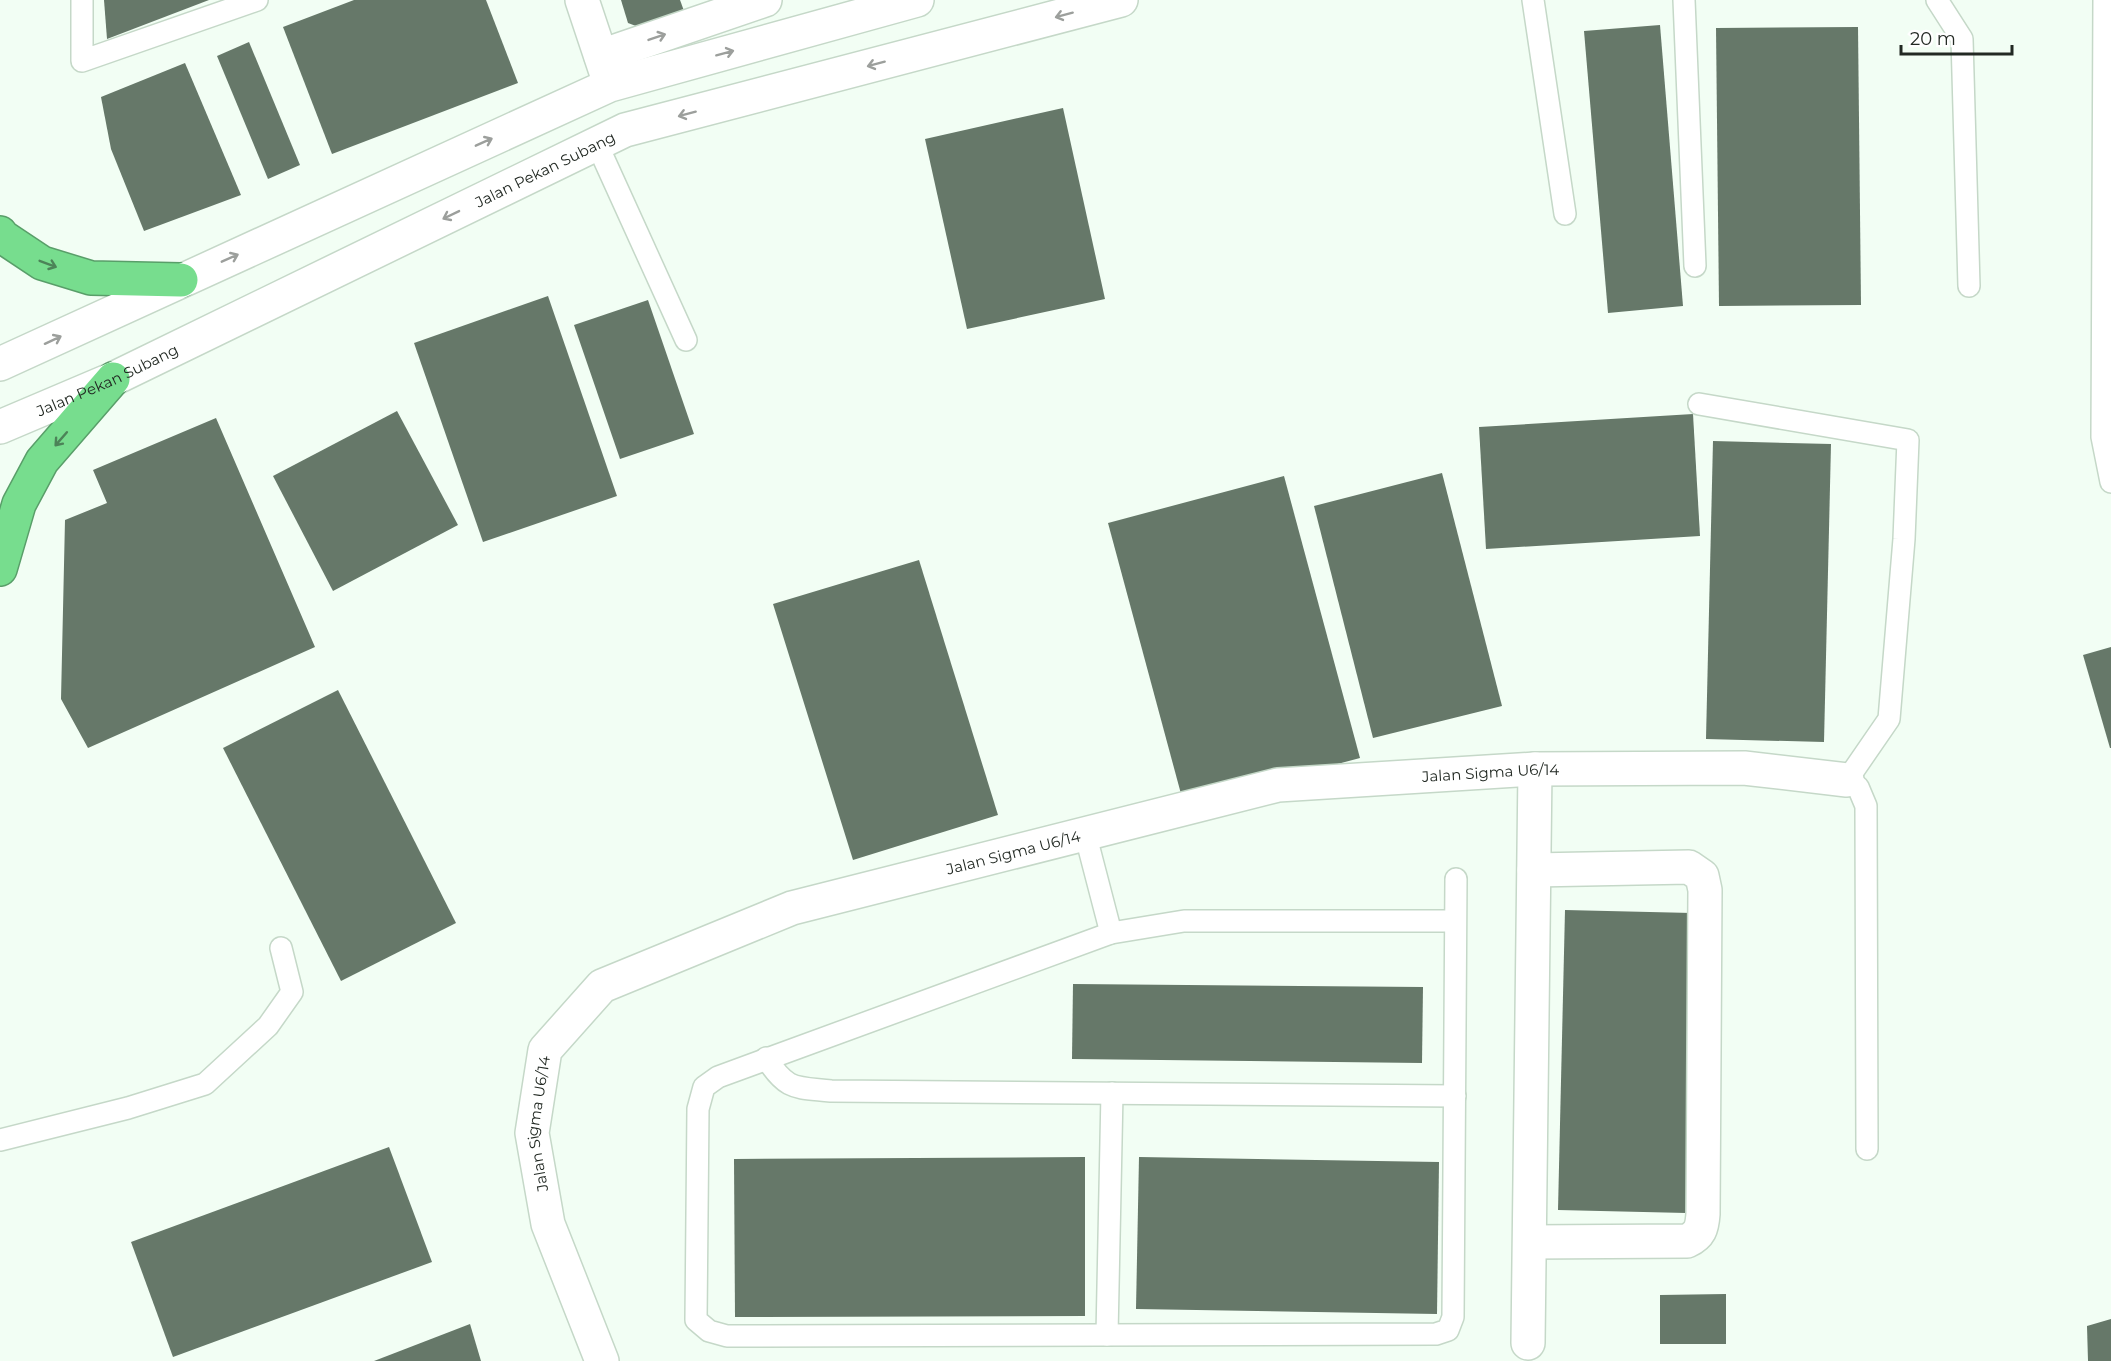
<svg xmlns="http://www.w3.org/2000/svg" width="2111" height="1361" font-family="Montserrat,sans-serif">
	<style>
		.building { fill: #667869 }
		.lines { fill: none; stroke-linecap: round; stroke-linejoin: round }
		.lane-casing { stroke: #c5d8c8; stroke-width: 24 }
		.street-casing { stroke: #c5d8c8; stroke-width: 36 }
		.secondary-casing { stroke: #c5d8c8; stroke-width: 36 }
		.highway-casing { stroke: #599e69; stroke-width: 36 }
		.lane { stroke: #fff; stroke-width: 21 }
		.street { stroke: #fff; stroke-width: 33 }
		.secondary { stroke: #fff; stroke-width: 33 }
		.highway { stroke: #77dd8e; stroke-width: 33 }
		.oneway { stroke: #9c9f9c }
		.oneway2 { stroke: #4c8358 }
		.labels { text-anchor: middle; dominant-baseline: central; stroke-width: 6; stroke-linejoin: round; paint-order: stroke }
		.street-label { font-size: 15px; fill: #222923; stroke: #fff }
	</style>
	<rect width="100%" height="100%" fill="#f2fef4"/>
	<g class="building">
		<path d="M104 0H209L107 39Z"/>
		<path d="M354 0H486L518 83 332 154 283 27Z"/>
		<path d="M621 0H680L687 19 652 32 628 23Z"/>
		<path d="M1660 25 1683 306 1608 313 1584 31Z"/>
		<path d="M1858 27 1861 305 1719 306 1716 28Z"/>
		<path d="M249 42 300 165 268 179 217 56Z"/>
		<path d="M185 63 241 195 144 231 111 149 101 97Z"/>
		<path d="M1063 108 1105 299 967 329 925 139Z"/>
		<path d="M548 296 617 496 483 542 414 343Z"/>
		<path d="M648 300 694 434 620 459 574 325Z"/>
		<path d="M397 411 458 525 333 591 273 476Z"/>
		<path d="M1693 414 1700 536 1486 549 1479 427Z"/>
		<path d="M216 418 315 647 88 748 61 699 65 520 107 503 93 470Z"/>
		<path d="M1713 441 1831 444 1824 742 1706 739Z"/>
		<path d="M1442 473 1502 706 1373 738 1314 506Z"/>
		<path d="M1284 476 1360 758 1184 805 1108 523Z"/>
		<path d="M919 560 998 815 853 860 773 604Z"/>
		<path d="M2111 647V748H2110L2083 655Z"/>
		<path d="M338 690 456 923 341 981 223 748Z"/>
		<path d="M1565 910 1692 913 1686 1213 1558 1210Z"/>
		<path d="M1073 984 1423 987 1422 1063 1072 1059Z"/>
		<path d="M389 1147 432 1262 173 1357 131 1242Z"/>
		<path d="M1085 1157V1316L735 1317 734 1159Z"/>
		<path d="M1139 1157 1439 1162 1437 1314 1136 1309Z"/>
		<path d="M1726 1294V1344H1660V1295Z"/>
		<path d="M2111 1319V1361H2088L2087 1326Z"/>
		<path d="M470 1324 481 1361H374Z"/>
	</g>
	<g class="lines">
		<g class="lane-casing">
			<g id="lane">
				<path d="M82 0V61L257 0"/>
				<path d="M1533 0 1565 214"/>
				<path d="M1684 0 1695 266"/>
				<path d="M1937 0 1962 39 1969 286"/>
				<path d="M2104 0 2102 437 2111 482"/>
				<path d="M597 144 686 340"/>
				<path d="M1699 404 1908 440 1904 539 1889 719 1847 780 1858 787 1866 806 1867 1149"/>
				<path d="M1085 833 1111 933"/>
				<path d="M1455 921H1184L1111 933 718 1077 704 1087 698 1109 696 1320 709 1331 727 1336 1436 1334 1448 1330 1453 1317 1456 879"/>
				<path d="M766 1058C787 1091 795 1087 831 1091L1455 1096"/>
				<path d="M0 1140 128 1108 205 1084 268 1026 292 992 281 948"/>
				<path d="M1107 1335 1112 1093"/>
			</g>
		</g>
		<g class="street-casing">
			<g id="street">
				<path d="M582 0 607 75"/>
				<path d="M601 56 765 0"/>
				<path d="M1530 1242 1687 1241C1700 1235 1702 1228 1703 1214L1705 890 1702 876 1689 867 1534 870"/>
				<path d="M1528 1343 1535 769"/>
				<path id="s1" d="M602 1361 548 1224 532 1133 545 1050 602 986 792 908 1278 785 1535 769 1744 768 1847 780"/>
			</g>
		</g>
		<g class="secondary-casing">
			<g id="secondary">
				<path d="M0 364 610 85 917 0"/>
				<path id="s2" d="M0 427 113 379 625 130 1121 0"/>
			</g>
		</g>
		<g class="highway-casing">
			<g id="highway">
				<path d="M0 233 3 237 42 263 91 278 181 280"/>
				<path d="M0 569 19 504 42 461 113 379"/>
			</g>
		</g>
		<use href="#lane" class="lane"/>
		<use href="#street" class="street"/>
		<use href="#secondary" class="secondary"/>
		<use href="#highway" class="highway"/>
	</g>
	<defs><path id="oneway-shaft" d="M-6 0H5M1.5-3L5.5 0L1.5 3" fill="none" stroke-width="1.6" stroke-linecap="round" stroke-linejoin="round" transform="scale(1.5)"/></defs>
	<g class="oneway">
		<use href="#oneway-shaft" transform="translate(1064 15) rotate(165)"/>
		<use href="#oneway-shaft" transform="translate(657 37) rotate(-19)"/>
		<use href="#oneway-shaft" transform="translate(725 53) rotate(-15)"/>
		<use href="#oneway-shaft" transform="translate(876 64) rotate(165)"/>
		<use href="#oneway-shaft" transform="translate(687 114) rotate(165)"/>
		<use href="#oneway-shaft" transform="translate(484 142) rotate(-24)"/>
		<use href="#oneway-shaft" transform="translate(451 215) rotate(154)"/>
		<use href="#oneway-shaft" transform="translate(230 258) rotate(-24)"/>
		<use href="#oneway-shaft" transform="translate(53 340) rotate(-25)"/>
	</g>
	<g class="oneway2">
		<use href="#oneway-shaft" transform="translate(48 264) rotate(21)"/>
		<use href="#oneway-shaft" transform="translate(61 439) rotate(131)"/>
	</g>
	<g class="labels">
		<g class="street-label">
			<text stroke="none"><textPath href="#s2" startOffset="603">Jalan Pekan Subang</textPath></text>
			<text stroke="none"><textPath href="#s2" startOffset="117">Jalan Pekan Subang</textPath></text>
			<text stroke="none"><textPath href="#s1" startOffset="1329">Jalan Sigma U6/14</textPath></text>
			<text stroke="none"><textPath href="#s1" startOffset="843">Jalan Sigma U6/14</textPath></text>
			<text stroke="none"><textPath href="#s1" startOffset="249">Jalan Sigma U6/14</textPath></text>
		</g>
	</g>
	<path d="M1901 45v9h111v-9" fill="none" stroke="#222923" stroke-width="3"/>
	<text x="1910" y="45" font-size="18" fill="#222923" stroke="#ffffff" stroke-width="4.5" paint-order="stroke">20 m</text>
</svg>
